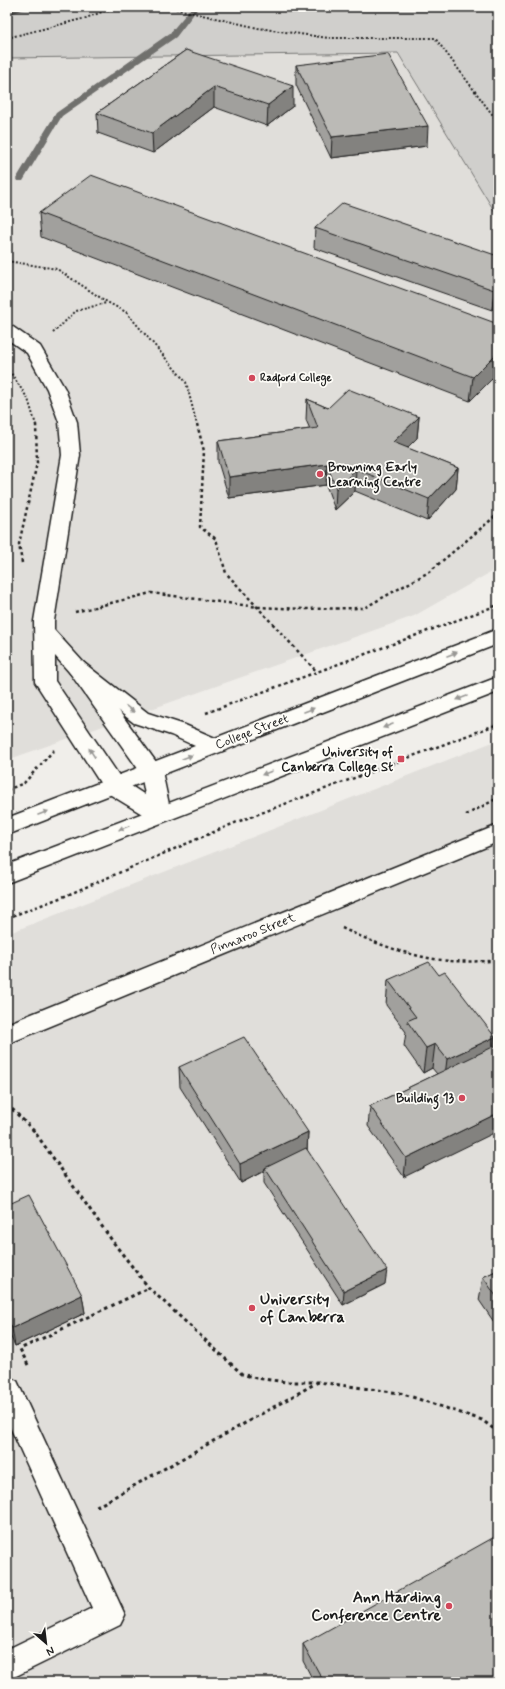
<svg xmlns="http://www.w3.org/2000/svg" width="505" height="1689" font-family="Mynerve,sans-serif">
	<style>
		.built { fill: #e0deda }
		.green { fill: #d0cfcc; stroke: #767674 }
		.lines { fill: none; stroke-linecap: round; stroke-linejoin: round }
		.stream { fill: #706f6d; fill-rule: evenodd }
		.lane-casing { stroke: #1c1c1c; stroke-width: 3 }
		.secondary-casing { stroke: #1c1c1c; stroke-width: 3 }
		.path-far2 { stroke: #1c1c1c; stroke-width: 2; stroke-dasharray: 2 2; stroke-linecap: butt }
		.path-far1 { stroke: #1c1c1c; stroke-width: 2.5; stroke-dasharray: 3 3; stroke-linecap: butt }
		.path { stroke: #1c1c1c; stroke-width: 3; stroke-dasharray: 3.5 3.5; stroke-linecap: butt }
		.lane { fill: #fdfcf7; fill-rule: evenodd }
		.secondary { fill: #fdfcf7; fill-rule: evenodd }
		.wall { fill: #a1a09d; stroke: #1c1c1c }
		.shaded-wall { fill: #83827f; stroke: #1c1c1c }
		.building { fill: #bbbab6; stroke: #1c1c1c }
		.oneway { fill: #989794 }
		.poi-dot { fill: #d1495b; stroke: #fdfcf7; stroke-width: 1.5 }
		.labels { text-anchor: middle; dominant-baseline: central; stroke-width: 3.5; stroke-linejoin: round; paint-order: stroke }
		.far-poi-label { font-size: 11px; font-weight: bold; fill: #1c1c1c; stroke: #fdfcf7; text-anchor: start }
		.poi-label { font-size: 13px; font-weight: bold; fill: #1c1c1c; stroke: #fdfcf7; text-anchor: end }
		.street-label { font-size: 13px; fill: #1c1c1c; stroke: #fdfcf7 }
		.near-poi-label { font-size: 16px; font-weight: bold; fill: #1c1c1c; stroke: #fdfcf7; text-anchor: start }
	</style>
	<rect width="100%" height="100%" fill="#f0eeea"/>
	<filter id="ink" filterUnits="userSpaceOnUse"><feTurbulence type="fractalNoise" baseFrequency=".025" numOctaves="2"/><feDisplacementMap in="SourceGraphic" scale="8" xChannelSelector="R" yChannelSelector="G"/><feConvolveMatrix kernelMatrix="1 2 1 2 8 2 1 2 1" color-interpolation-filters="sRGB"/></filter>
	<g filter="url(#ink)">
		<g class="built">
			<path d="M396 52 498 188V568L414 616 7 760V57Z"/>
			<path d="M498 740V1682H7V934Z"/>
		</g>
		<path class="green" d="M7 7H498V217L398 53 7 58Z"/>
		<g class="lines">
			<g class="stream">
				<path d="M20 7H31L7 15V11Z"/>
				<path d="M192 7H199L176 37 62 116 23 181H17L16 179 56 113 170 33Z"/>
			</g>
			<g class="lane-casing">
				<g id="lane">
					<path d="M7 326 13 327 40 346 65 389 77 422 80 455 54 621V630L84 663 159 766 162 771 171 814 168 820 160 822 152 820 106 792 35 682 34 621 62 455 59 422 47 389 27 353 7 339ZM55 656 70 673 141 773 145 795 122 780 55 681Z"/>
					<path d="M498 825V842L7 1044V1024Z"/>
					<path d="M7 1377 17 1381 125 1615 120 1625 8 1680 7 1647 10 1648 92 1608 7 1420Z"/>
				</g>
			</g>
			<g class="secondary-casing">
				<g id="secondary">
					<path d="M498 629V644L7 835V818L195 746 171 735 134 723 70 673 67 668 70 663 77 661 84 663 148 713 185 725 215 738Z"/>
					<path d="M498 677V692L7 883V865Z"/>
				</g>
			</g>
			<g class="path-far2">
				<path d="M168 7 258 28 328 38H435L498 122"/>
				<path d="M7 38 86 18 107 10 127 7"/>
				<path d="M7 261 57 269 107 302 126 312 186 382 197 425"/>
				<path d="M53 333 76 311 106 303"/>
				<path d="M7 367 28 399 36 425"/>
			</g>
			<g class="path-far1">
				<path d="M197 424 204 451 200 527 216 539 226 573 317 672"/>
				<path d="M22 563 19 544 37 463 36 424"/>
				<path d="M75 612 151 593 258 607 303 609 364 608 429 572 498 514"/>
				<path d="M206 713 498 605"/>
				<path d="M7 790 24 783 53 751 56 750"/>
				<path d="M466 815 498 798"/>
				<path d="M7 918 65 896 237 822 498 724"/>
				<path d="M342 928C376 944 413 958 451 961 467 962 483 961 498 961"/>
			</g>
			<g class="path">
				<path d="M7 1104 34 1131 116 1246 149 1288 242 1374 256 1378 286 1382H318L400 1393 482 1420 498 1432"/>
				<path d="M28 1365 20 1349 149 1288"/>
				<path d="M97 1504 98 1506 318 1382"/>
			</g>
			<use href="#lane" class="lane"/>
			<use href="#secondary" class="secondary"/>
		</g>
		<g class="wall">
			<path d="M186 50 293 106 267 126 214 107 153 153 98 133 97 113Z"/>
			<path d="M296 65 427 146 331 158 296 85Z"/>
			<path d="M39 213 498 324 470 401 41 237Z"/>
			<path d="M315 228 498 256 492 310 314 248Z"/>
			<path d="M307 399 328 408 419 417 417 438 407 448 458 468 456 489 427 521 355 491 335 510 326 485 229 498 218 462V441L310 429 306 420Z"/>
			<path d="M439 975 495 1037 494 1047 404 1177 368 1126 370 1106 437 1074 432 1068 423 1073 404 1046 406 1032 386 1005 388 980Z"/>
			<path d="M179 1067 308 1132 307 1150 385 1284 343 1305 264 1183V1171L241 1183 180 1087Z"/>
			<path d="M7 1205 82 1295 85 1313 15 1346 7 1329Z"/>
			<path d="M498 1270V1328L479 1300 483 1277Z"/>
			<path d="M303 1644 498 1682H314L303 1661Z"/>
		</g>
		<g class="shaded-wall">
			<path d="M293 86V106L267 126 268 105Z"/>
			<path d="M214 87V107L153 153 152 133Z"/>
			<path d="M428 126 427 146 331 158 332 137Z"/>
			<path d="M498 286V304L492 310 494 290Z"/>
			<path d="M498 352V373L470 401 473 377Z"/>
			<path d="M419 417 417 438 392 463 393 442Z"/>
			<path d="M327 464 326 485 229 498V477Z"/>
			<path d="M458 468 456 489 427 521 429 499Z"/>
			<path d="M356 469 355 491 335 510 336 489Z"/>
			<path d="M495 1037 491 1062 444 1084 447 1059Z"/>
			<path d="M435 1044 432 1068 423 1073 426 1048Z"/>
			<path d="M498 1113V1131L404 1177 406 1158Z"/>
			<path d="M308 1132 307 1151 265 1168 264 1171 241 1183 240 1164Z"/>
			<path d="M387 1270 385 1284 343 1305 344 1291Z"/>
			<path d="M82 1295 85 1313 15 1346 12 1328Z"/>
		</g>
		<g class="building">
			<path d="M186 50 293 86 268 105 214 87 152 133 97 113Z"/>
			<path d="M388 54 428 126 332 137 296 65Z"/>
			<path d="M91 175 498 324V352L473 377 39 213Z"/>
			<path d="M343 203 498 256V286L494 290 315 228Z"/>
			<path d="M348 389 419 417 393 442 458 468 429 499 356 469 336 489 327 464 229 477 218 441 318 428 307 399 328 408Z"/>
			<path d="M429 962 439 975 445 972 495 1037 447 1059 435 1044 426 1048 407 1021 416 1017 388 980Z"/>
			<path d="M244 1037 308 1132 240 1164 179 1067Z"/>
			<path d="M497 1045 498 1046V1113L406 1158 370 1106Z"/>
			<path d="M306 1148 387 1270 344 1291 265 1168Z"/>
			<path d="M29 1195 82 1295 12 1328 7 1318V1205Z"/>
			<path d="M498 1270V1299L483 1277Z"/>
			<path d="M498 1535V1682H324L303 1644Z"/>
		</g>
		<defs><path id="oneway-solid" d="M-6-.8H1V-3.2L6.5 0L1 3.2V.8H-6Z"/></defs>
		<g class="oneway">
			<use href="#oneway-solid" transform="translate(452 654) rotate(-21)"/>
			<use href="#oneway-solid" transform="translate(462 698) rotate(159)"/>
			<use href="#oneway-solid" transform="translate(130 709) rotate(38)"/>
			<use href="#oneway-solid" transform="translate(309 710) rotate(-21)"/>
			<use href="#oneway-solid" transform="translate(388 726) rotate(159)"/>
			<use href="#oneway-solid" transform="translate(92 753) rotate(-123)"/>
			<use href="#oneway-solid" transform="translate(187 757) rotate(-21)"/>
			<use href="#oneway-solid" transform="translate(267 773) rotate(159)"/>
			<use href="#oneway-solid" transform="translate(43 813) rotate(-21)"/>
			<use href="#oneway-solid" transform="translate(124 828) rotate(159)"/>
		</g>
	</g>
	<g class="poi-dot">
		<circle cx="252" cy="378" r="4"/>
		<circle cx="320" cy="474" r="4"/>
		<rect x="397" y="755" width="8" height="8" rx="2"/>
		<circle cx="462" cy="1098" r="4"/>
		<circle cx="252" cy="1308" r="4"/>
		<circle cx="449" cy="1606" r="4"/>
	</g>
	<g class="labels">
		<g class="far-poi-label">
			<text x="260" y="378">Radford College</text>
		</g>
		<g class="poi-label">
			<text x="328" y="467" text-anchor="start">Browning Early<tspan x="328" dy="15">Learning Centre</tspan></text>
			<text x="393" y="752">University of<tspan x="393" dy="15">Canberra College St</tspan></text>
			<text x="454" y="1098">Building 13</text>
		</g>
		<g class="street-label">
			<text transform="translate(252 732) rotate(-21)">College Street</text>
			<text transform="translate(253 934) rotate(-22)">Pinnaroo Street</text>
		</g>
		<g class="near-poi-label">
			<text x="260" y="1299">University<tspan x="260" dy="18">of Canberra</tspan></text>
			<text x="441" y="1597" text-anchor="end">Ann Harding<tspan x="441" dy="18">Conference Centre</tspan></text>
		</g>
	</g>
	<rect width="505" height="1689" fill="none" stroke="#fdfcf7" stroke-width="24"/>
	<rect x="12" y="12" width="481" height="1665" fill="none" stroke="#1c1c1c" stroke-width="1.5" filter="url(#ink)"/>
	<g transform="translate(46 1643) rotate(152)" stroke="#fdfcf7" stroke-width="3" paint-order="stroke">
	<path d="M0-3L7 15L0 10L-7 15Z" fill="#1c1c1c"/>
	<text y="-6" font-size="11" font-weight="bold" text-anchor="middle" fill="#1c1c1c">N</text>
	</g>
</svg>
